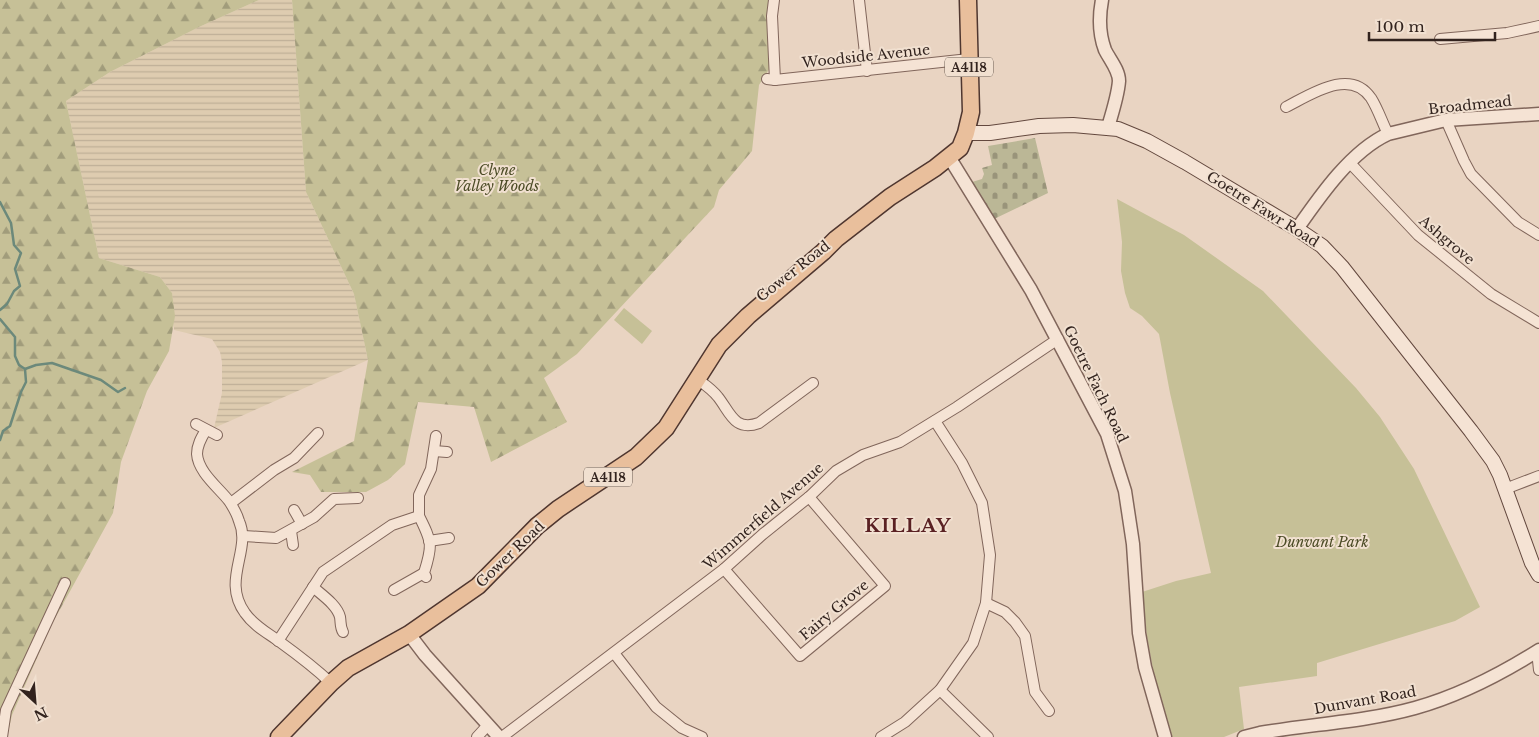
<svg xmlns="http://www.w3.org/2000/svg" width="1539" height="737" font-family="'Libre Baskerville',serif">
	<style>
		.farmland { fill: url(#farmland-rules) }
		.forest { fill: url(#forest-firs) }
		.cemetery { fill: url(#cemetery-stones) }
		.park { fill: #c6c097 }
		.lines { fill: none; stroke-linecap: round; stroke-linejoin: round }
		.stream { stroke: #6c897b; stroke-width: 2.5 }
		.minor-casing { stroke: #81665b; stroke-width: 12 }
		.tertiary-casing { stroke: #81665b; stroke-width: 15 }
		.secondary-casing { stroke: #63483e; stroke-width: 16 }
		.primary-casing { stroke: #4f362f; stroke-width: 19 }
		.minor { stroke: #f5e3d4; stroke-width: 10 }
		.tertiary { stroke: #f5e3d4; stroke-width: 12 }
		.secondary { stroke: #f5e3d4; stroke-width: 14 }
		.primary { stroke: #e9bf9c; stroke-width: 16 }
		.labels { text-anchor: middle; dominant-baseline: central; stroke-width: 4; stroke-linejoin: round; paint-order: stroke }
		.shield { fill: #f1e0d0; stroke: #6b5c53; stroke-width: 1 }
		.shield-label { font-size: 12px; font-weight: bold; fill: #32231e }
		.street-label { font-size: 14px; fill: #32231e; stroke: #f1e0d0 }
		.park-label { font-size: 14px; font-style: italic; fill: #4c4c26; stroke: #f1e0d0 }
		.district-label { font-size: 19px; font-weight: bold; letter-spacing: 1px; fill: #5a2123; stroke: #f1e0d0 }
	</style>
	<defs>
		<pattern id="farmland-rules" width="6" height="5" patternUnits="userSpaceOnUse" patternTransform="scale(1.25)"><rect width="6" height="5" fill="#deccb0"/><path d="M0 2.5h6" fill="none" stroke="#bfaf97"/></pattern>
		<pattern id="forest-firs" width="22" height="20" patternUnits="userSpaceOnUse" patternTransform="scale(1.25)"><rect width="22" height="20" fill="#c6c097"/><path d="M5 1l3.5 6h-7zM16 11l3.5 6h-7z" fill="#a19c7b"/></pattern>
		<pattern id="cemetery-stones" width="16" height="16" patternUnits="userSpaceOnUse" patternTransform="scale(1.25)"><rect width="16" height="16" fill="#bbb796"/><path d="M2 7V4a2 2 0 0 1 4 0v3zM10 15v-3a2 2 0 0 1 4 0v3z" fill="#99947a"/></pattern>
	</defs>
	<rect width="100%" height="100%" fill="#e9d4c2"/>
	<path class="farmland" d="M259 0H292L306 192 354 294 368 360 214 428 222 393V362L220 352 212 339 174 330 172 293 160 277 99 258 66 101 110 72 199 27Z"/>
	<g class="forest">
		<path d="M0 0H259L199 27 110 72 66 101 99 258 160 277 172 293 175 316 169 351 147 391 121 462 113 513 52 624 12 715 7 737H0Z"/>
		<path d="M292 0H773L770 68 759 85 752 151 719 190 714 207 577 354 544 378 567 422 491 462 474 407 418 402 405 464 388 480 366 492H321L310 475 292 472 354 441 368 360 354 294 306 192Z"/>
	</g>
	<path class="cemetery" d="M1035 138 1048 193 994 219 972 182 982 179 984 174 982 168 992 165 988 146Z"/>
	<g class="park">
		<path d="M1117 199 1184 235 1263 291 1356 388 1380 417 1414 469 1480 607 1455 621 1317 663V676L1239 687 1244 729 1224 737H1172L1156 685 1147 637 1142 592 1176 581 1211 573 1170 393 1159 334 1142 316 1130 308 1125 293 1121 271 1122 242Z"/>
		<path d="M624 308 652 331 642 344 614 320Z"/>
	</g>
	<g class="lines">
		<g class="stream">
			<path d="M0 202 11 223 14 245 21 253 15 269 20 286 14 291 7 304 0 310"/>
			<path d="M0 319 15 337V356L19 365 25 369 26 382 21 392 10 426 3 431 0 440"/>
			<path d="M25 369 36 365 52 363 101 380 118 392 125 388"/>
		</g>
		<g class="minor-casing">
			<g id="minor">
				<path d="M774 0 772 16 775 80"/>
				<path d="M859 0 867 71"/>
				<path d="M1440 39 1507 33 1539 26"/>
				<path d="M767 79 775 80 969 59"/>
				<path d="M1286 107C1310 95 1350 67 1371 98 1378 109 1382 122 1388 134"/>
				<path d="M1446 120 1464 161 1471 174 1518 222 1539 235"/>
				<path d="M1350 163 1418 235 1491 294 1539 323"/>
				<path d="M697 379C704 384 712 389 718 397 730 412 734 432 759 423L813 383"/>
				<path d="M196 424 217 435"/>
				<path d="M206 430C201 438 197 445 197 454 198 472 219 488 229 501 233 507 237 514 239 521 252 550 221 580 245 613 254 626 268 633 280 642 298 655 315 668 331 683"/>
				<path d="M434 451 447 452"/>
				<path d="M1505 489 1539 476"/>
				<path d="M231 503 274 470 294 458 318 433"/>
				<path d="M294 510 302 524"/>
				<path d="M419 516C432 542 433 545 424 573L426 577"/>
				<path d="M291 531 293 545"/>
				<path d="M244 536 276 538 314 517 334 499 358 498"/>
				<path d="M429 541 449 538"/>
				<path d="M724 569 800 656 885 586 809 497"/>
				<path d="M313 587C322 595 337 605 340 617 341 623 340 627 343 632"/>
				<path d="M394 590 424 573"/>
				<path d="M986 603 1005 612 1015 622 1025 636 1035 692 1049 711"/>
				<path d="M278 641 323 572 392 525 419 516V495L431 469 436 436"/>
				<path d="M1537 651 1539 670"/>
				<path d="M614 653 656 707 682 728 702 737"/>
				<path d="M940 690 988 737"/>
				<path d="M2 737 6 710 65 583"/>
				<path d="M477 737 488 725"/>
				<path d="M502 737 724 569 763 534 809 497 836 471 863 455 900 442 957 407 1058 339"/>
				<path d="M881 737 905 722 940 690 973 643 986 603 990 555 982 503 962 463 935 421"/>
			</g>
		</g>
		<g class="tertiary-casing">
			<g id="tertiary">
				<path d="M1102 0C1099 16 1099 34 1105 50 1110 60 1119 70 1119 81 1118 95 1112 114 1108 127"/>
				<path d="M949 157 1031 290 1107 434 1125 491 1133 544 1139 633 1145 667 1165 737"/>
				<path d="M1297 229C1320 196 1351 151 1388 134L1446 120 1539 114"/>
				<path d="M409 634 425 655 499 737"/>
				<path d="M1244 737 1260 733C1311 724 1364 722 1415 708 1458 696 1501 674 1539 650"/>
			</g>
		</g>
		<g class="secondary-casing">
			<path id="secondary" d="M966 133H990L1039 126 1073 125 1118 129 1147 141 1185 162 1297 229 1322 246 1342 267 1471 431 1493 461 1500 475 1532 563 1539 575"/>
		</g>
		<g class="primary-casing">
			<path id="primary" d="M279 737 331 683 348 668 409 634 478 586 537 526 558 509 636 457 666 428 719 345 748 316 823 252 836 239 890 197 935 168 960 148 966 133 971 112 968 0"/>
		</g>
		<use href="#minor" class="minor"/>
		<use href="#tertiary" class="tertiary"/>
		<use href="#secondary" class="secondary"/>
		<use href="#primary" class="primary"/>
	</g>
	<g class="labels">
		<g class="shield">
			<rect x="945" y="57.5" width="48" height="19" rx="4"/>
			<rect x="584" y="467.5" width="48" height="19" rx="4"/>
		</g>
		<g class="shield-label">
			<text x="969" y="67">A4118</text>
			<text x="608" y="477">A4118</text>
		</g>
		<g class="street-label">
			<text transform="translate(866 56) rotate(-6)">Woodside Avenue</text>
			<text transform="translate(1470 105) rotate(-6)">Broadmead</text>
			<text transform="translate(1263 209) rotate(32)">Goetre Fawr Road</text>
			<text transform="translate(1447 240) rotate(40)">Ashgrove</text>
			<text transform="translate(793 271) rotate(-38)">Gower Road</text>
			<text transform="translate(1096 384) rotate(64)">Goetre Fach Road</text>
			<text transform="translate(763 516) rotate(-41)">Wimmerfield Avenue</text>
			<text transform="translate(510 554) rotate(-44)">Gower Road</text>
			<text transform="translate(834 610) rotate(-40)">Fairy Grove</text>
			<text transform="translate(1365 700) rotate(-10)">Dunvant Road</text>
		</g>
		<g class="park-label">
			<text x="497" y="170">Clyne<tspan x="497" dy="16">Valley Woods</tspan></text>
			<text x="1322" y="542">Dunvant Park</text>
		</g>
		<g class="district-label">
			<text x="908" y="525">KILLAY</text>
		</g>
	</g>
	<g transform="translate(35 702) rotate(154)" stroke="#f1e0d0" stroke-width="4" paint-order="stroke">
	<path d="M0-4L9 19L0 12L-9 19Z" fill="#32231e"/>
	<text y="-8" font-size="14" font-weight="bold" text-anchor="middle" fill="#32231e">N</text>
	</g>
	<path d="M1369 32v8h126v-8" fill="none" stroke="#32231e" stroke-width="2.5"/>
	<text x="1376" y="32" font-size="15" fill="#32231e" stroke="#f1e0d0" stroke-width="4" paint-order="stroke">100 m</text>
</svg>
